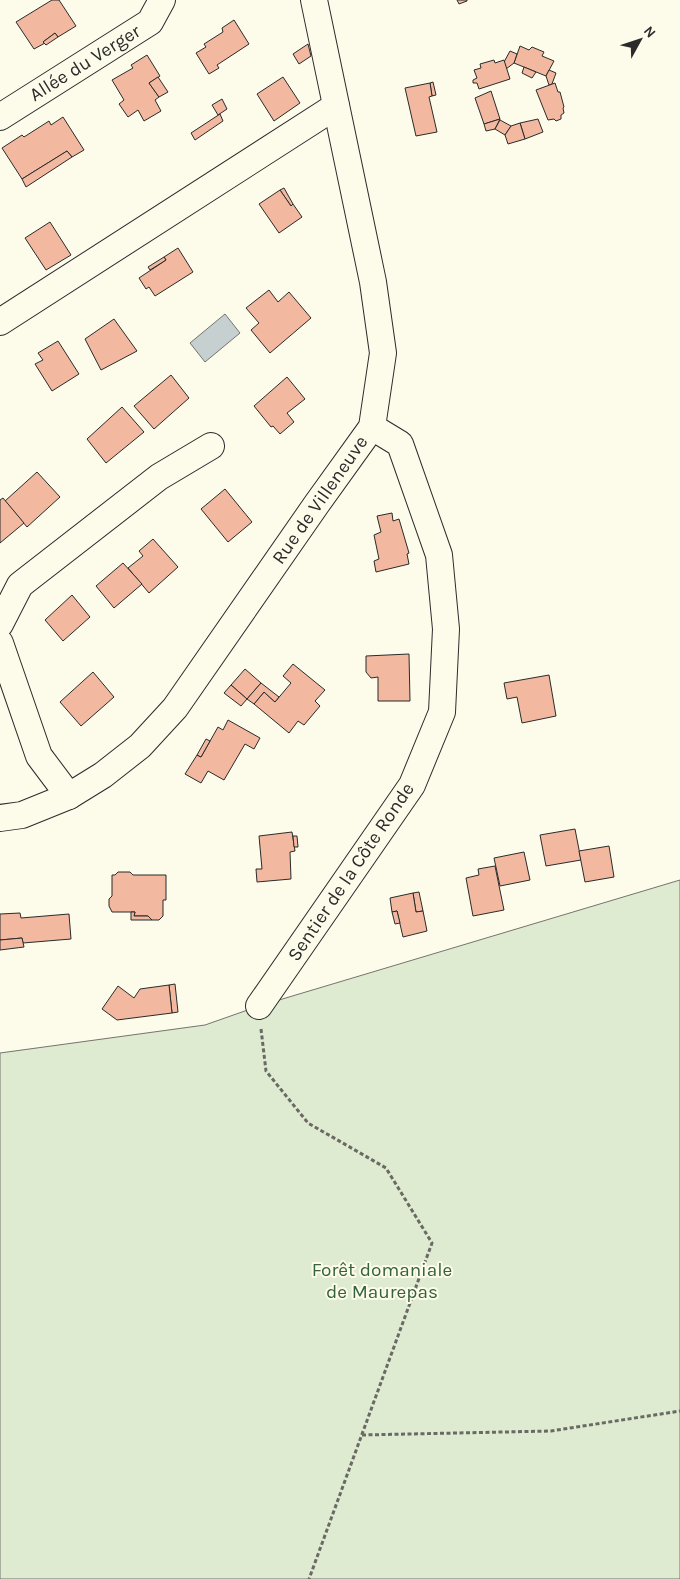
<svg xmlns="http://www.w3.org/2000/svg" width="680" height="1579" font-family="Karla,sans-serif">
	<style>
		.green { fill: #deebd1; stroke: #74746e }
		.water { fill: #c7d0d0; stroke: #74746e }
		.building { fill: #f2b8a0; stroke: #2b2b2b }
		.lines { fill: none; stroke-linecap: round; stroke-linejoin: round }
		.minor-casing { stroke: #2b2b2b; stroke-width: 28 }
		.path { stroke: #6a6964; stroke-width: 3; stroke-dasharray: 4 2.5; stroke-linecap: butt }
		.minor { stroke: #fdfbea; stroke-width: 26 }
		.labels { text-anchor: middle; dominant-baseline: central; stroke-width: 4; stroke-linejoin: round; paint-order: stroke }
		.street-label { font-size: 19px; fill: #2b2b2b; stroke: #fdfbea }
		.park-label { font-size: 19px; fill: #34623c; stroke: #fdfbea }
	</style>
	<rect width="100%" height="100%" fill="#fdfbea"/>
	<path class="green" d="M680 880V1579H0V1053L205 1025 259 1006Z"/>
	<path class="water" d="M225 314 240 333 205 362 190 343Z"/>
	<g class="building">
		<path d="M52 0H59L76 26 58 37 55 33 43 42 45 43 34 49 16 22Z"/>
		<path d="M457 0H467V1L459 4Z"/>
		<path d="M234 20 249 44 217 65 219 68 209 74 196 53 206 47 204 44 223 32 222 28Z"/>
		<path d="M55 33 58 37 46 45 43 42Z"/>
		<path d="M308 44 311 56 299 64 293 54Z"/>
		<path d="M520 46 529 50 532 47 544 52 542 56 554 61 546 76 514 63Z"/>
		<path d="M510 51 517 54 514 63 506 69 504 62Z"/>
		<path d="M147 55 160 76 149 83 159 97 155 100 161 111 144 121 138 110 128 117 119 104 124 100 112 80 133 68 131 65Z"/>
		<path d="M494 60 495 63 504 60 510 79 479 89 477 83H473V80L477 78 474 70 481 68 480 64Z"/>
		<path d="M524 67 536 72 532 78 522 73Z"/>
		<path d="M549 70 556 73 552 84 549 85 546 76Z"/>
		<path d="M158 77 168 92 159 97 149 83Z"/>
		<path d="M283 77 300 103 274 121 257 94Z"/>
		<path d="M433 82 436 95 432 96 430 83Z"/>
		<path d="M430 83 432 96 429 97 437 132 416 136 405 88Z"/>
		<path d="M555 83 558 92H560L564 107 563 108 564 113 561 115V119L556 121 554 119 548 120 536 90Z"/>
		<path d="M491 91 500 119 484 124 475 98Z"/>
		<path d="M222 99 227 109 218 115 212 105Z"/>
		<path d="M220 114 223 121 195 140 191 133Z"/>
		<path d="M63 117 84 150 72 157 67 151 22 179 2 148 22 135 24 137 49 121 51 125Z"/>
		<path d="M500 119 495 129 486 131 484 124Z"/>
		<path d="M538 119 543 132 525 139 520 123Z"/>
		<path d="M500 120 511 126 505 135 495 129Z"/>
		<path d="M520 123 525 139 508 144 505 135 511 126Z"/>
		<path d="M67 151 72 157 26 187 22 179Z"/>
		<path d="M284 188 293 204 291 206 280 190Z"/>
		<path d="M280 190 291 206 293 204 302 217 279 233 259 204Z"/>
		<path d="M50 222 71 255 46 270 25 238Z"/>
		<path d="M178 248 193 272 155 296 149 287 146 289 139 278 166 260 164 257Z"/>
		<path d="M164 257 166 260 150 270 148 267Z"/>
		<path d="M269 290 278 302 289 292 311 318 270 353 251 330 259 323 246 308Z"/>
		<path d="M114 319 137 351 101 370 85 339Z"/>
		<path d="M58 341 79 374 52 391 35 364 43 360 38 353Z"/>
		<path d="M171 375 189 398 154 429 134 406Z"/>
		<path d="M287 377 305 399 287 413 294 422 280 434 273 426 271 427 254 406Z"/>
		<path d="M122 407 144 432 106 463 87 439Z"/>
		<path d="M37 472 60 497 27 527 5 501Z"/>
		<path d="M225 489 252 522 228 542 201 509Z"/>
		<path d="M3 498 24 523 0 543V500Z"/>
		<path d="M392 513 393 521 399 519 409 553 407 554 409 564 376 572 374 561 379 559 374 535 381 532 377 516Z"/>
		<path d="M153 539 178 567 149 593 128 568 143 556 139 551Z"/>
		<path d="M123 563 142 584 114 608 96 586Z"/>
		<path d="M72 595 90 617 63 641 45 620Z"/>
		<path d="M409 654 410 701H378V677L371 678 366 672V656Z"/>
		<path d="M293 664 325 690 315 701 320 706 304 725 298 721 289 733 254 704 264 692 275 702 291 683 283 676Z"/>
		<path d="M245 669 261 683 247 699 231 685Z"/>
		<path d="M93 672 114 697 81 726 60 702Z"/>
		<path d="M549 675 556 716 522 723 517 697 507 699 504 683Z"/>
		<path d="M261 683 279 697 275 702 264 692 254 704 247 699Z"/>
		<path d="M231 685 247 699 241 706 224 693Z"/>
		<path d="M228 720 260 738 254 749 245 744 224 780 208 771 201 783 185 774 197 755 201 757 218 727 223 730Z"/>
		<path d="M206 739 210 741 201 757 197 755Z"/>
		<path d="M575 829 581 860 546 866 540 835Z"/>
		<path d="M292 832 295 851 290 852 291 879 257 882 256 869H262L259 836Z"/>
		<path d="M293 836H297L298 847H294Z"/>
		<path d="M609 846 614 877 585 882 579 851Z"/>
		<path d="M524 852 530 880 500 886 494 858Z"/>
		<path d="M495 866 504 910 473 916 466 878 479 875 478 869Z"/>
		<path d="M118 872H130L133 875H166V900H163V916L159 920H152L148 916H134L135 912H112L109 906V899L112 896V875H115Z"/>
		<path d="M419 892 423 911 416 912 413 893Z"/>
		<path d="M413 893 416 912 423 911 427 931 403 937 397 911 392 912 390 898Z"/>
		<path d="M397 911 400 923 395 924 392 912Z"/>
		<path d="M131 912H135L134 916H148L152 920H131Z"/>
		<path d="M20 913 21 918 69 914 71 939 23 943 22 938 0 940V914Z"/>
		<path d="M22 938 24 947 0 950V940Z"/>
		<path d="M175 984 178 1012 172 1013 169 985Z"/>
		<path d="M169 985 172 1013 117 1020 102 1009 118 986 134 998 140 989Z"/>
	</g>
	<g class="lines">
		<g class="minor-casing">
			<g id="minor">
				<path d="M0 117 150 22 162 0"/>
				<path d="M0 322 336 106"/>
				<path d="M0 624 20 585 159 477 211 446"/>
				<path d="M0 643 39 756 69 796"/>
				<path d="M0 818 22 815 69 796 103 775 140 746 175 708 316 505 372 427 383 353 373 282 314 0"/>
				<path d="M259 1006 412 785 442 712 446 629 439 555 400 444 372 427"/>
			</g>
		</g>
		<g class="path">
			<path d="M261 1029 266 1071 308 1123 386 1168 432 1243 309 1579"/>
			<path d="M362 1435 551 1431 680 1411"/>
		</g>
		<use href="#minor" class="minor"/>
	</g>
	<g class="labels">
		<g class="street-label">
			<text transform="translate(85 63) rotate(-32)">Allée du Verger</text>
			<text transform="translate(320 500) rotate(-55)">Rue de Villeneuve</text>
			<text transform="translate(351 872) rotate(-56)">Sentier de la Côte Ronde</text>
		</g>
		<g class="park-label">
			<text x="382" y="1270">Forêt domaniale<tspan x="382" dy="22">de Maurepas</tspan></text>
		</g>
	</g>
	<g transform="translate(640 40) rotate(50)" stroke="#fdfbea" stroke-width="4" paint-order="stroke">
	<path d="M0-4L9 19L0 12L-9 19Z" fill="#2b2b2b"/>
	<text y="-8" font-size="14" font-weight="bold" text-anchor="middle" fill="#2b2b2b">N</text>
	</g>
</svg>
